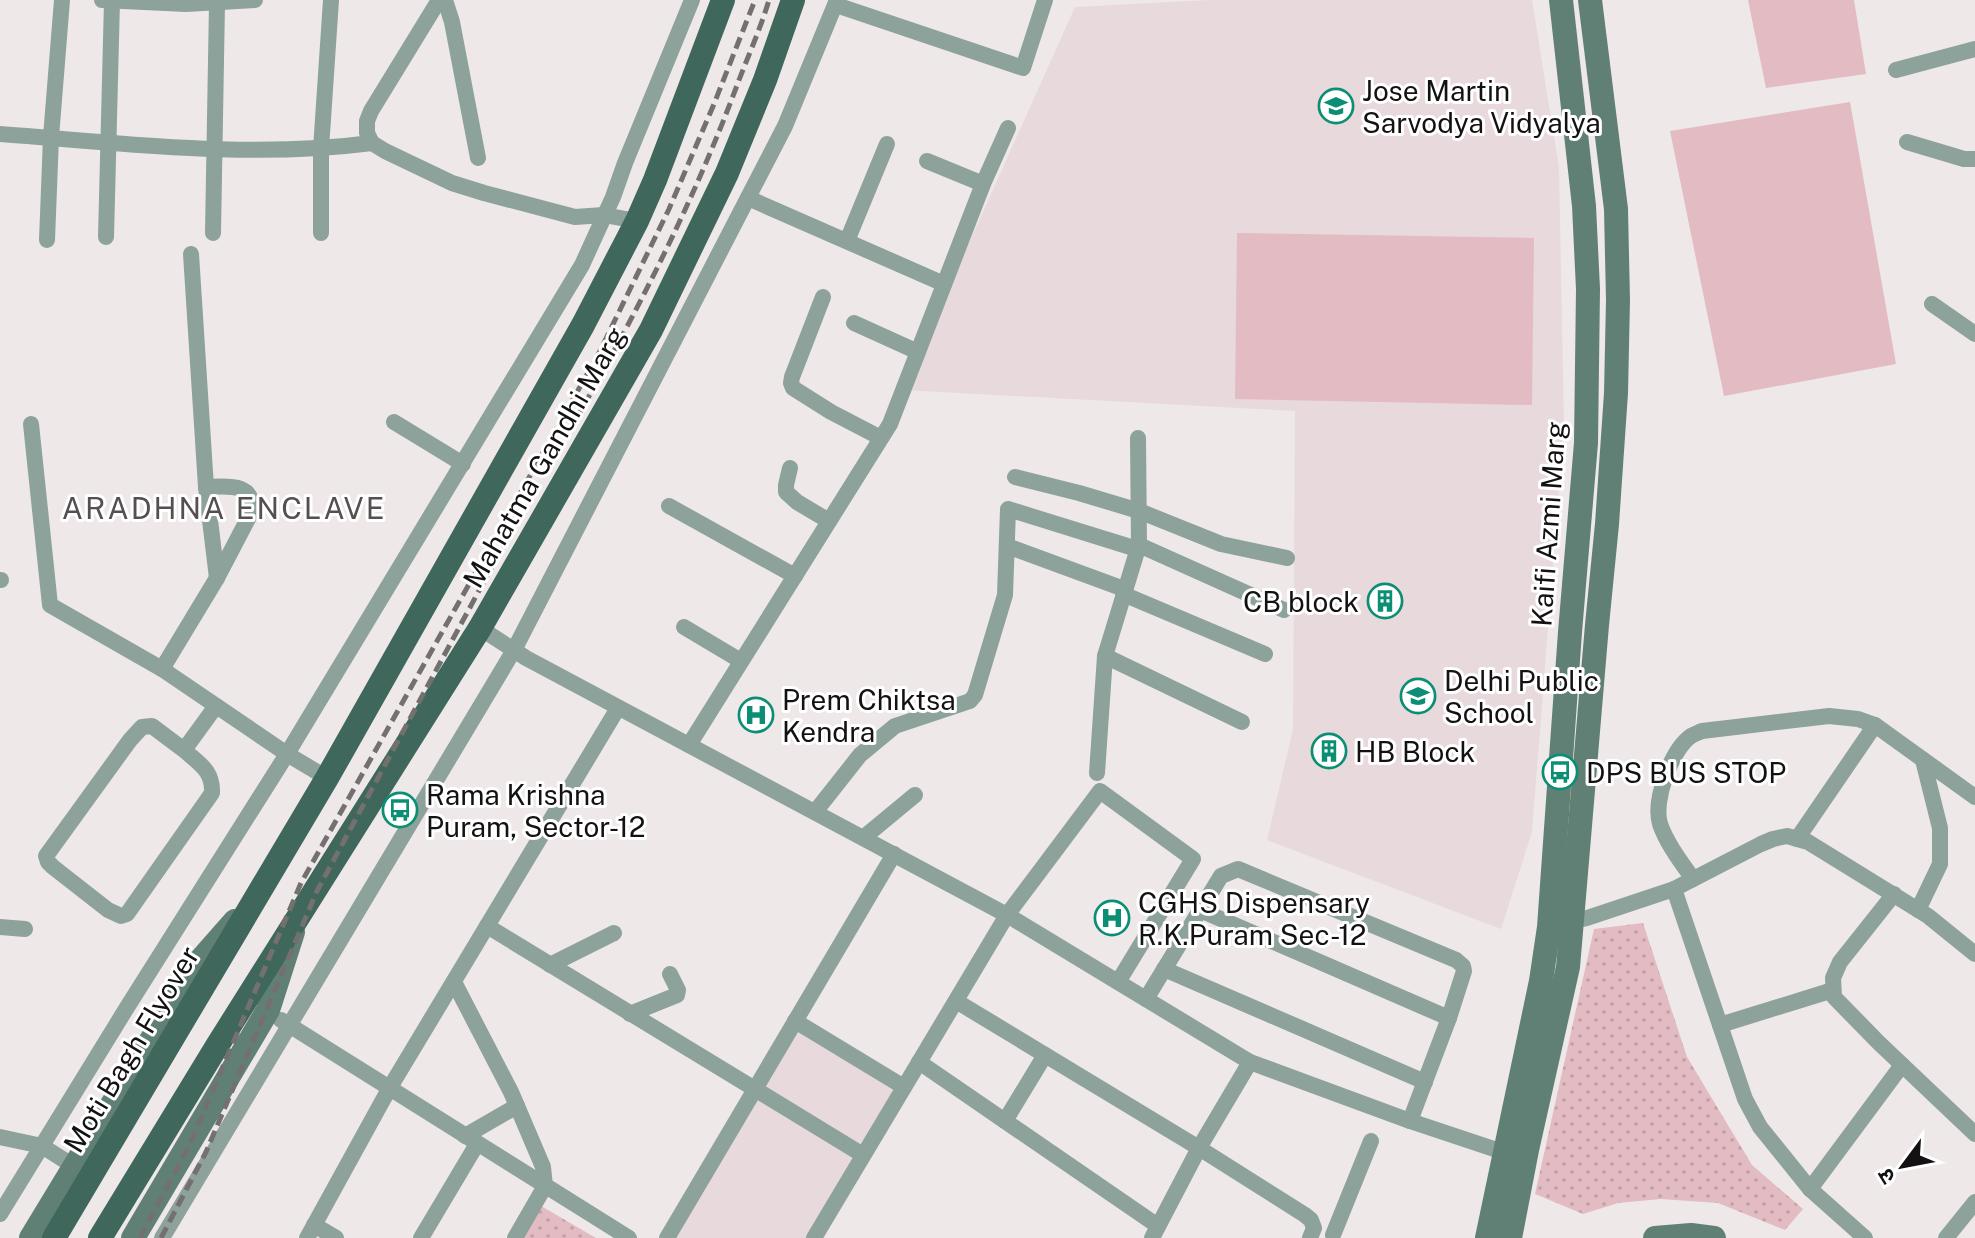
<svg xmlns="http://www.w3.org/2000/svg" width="1975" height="1238" font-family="'Public Sans','Noto Sans Devanagari',sans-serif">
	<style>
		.built { fill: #e8d9dc }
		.park { fill: url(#park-dots) }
		.pitch { fill: #e3bbc3 }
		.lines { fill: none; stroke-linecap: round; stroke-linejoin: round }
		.street { stroke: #8da29b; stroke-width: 16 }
		.secondary { stroke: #608076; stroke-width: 24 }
		.primary { stroke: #3f675b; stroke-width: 24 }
		.rail { stroke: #747070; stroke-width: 5; stroke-dasharray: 12 6; stroke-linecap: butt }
		.labels { text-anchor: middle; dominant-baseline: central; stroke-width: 6; stroke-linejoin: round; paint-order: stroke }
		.poi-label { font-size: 28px; fill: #131111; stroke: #fff; text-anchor: start }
		.street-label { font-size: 28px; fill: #131111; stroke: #fff }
		.neighbourhood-label { font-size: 30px; letter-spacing: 2px; fill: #544f50; stroke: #fff }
	</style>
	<defs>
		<pattern id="park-dots" width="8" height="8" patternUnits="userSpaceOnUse" patternTransform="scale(2)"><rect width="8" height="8" fill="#e3bbc3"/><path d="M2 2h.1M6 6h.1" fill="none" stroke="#c2a0a6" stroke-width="1.8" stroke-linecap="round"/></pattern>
	</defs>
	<rect width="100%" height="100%" fill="#eee8e9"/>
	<g class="built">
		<path d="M1209 0H1532L1559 168 1564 425 1532 832 1501 929 1267 840 1293 729 1295 411 903 390 1075 7Z"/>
		<path d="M797 1029 897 1089 809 1238H672Z"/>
	</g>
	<g class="park">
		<path d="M1643 923 1687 1057 1752 1165 1803 1209 1785 1230 1718 1203 1661 1199 1618 1203 1583 1214 1535 1194 1594 929Z"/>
		<path d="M541 1206 596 1238H522Z"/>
	</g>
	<g class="pitch">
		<path d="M1748 0H1854L1866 74 1766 88Z"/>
		<path d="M1850 102 1896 364 1724 396 1670 131Z"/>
		<path d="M1237 233 1534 238 1532 405 1235 399Z"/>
	</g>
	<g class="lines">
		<g class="street">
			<path d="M102 0 186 4 255 0"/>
			<path d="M439 0 371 111 367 121V133L372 143 385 151 452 183 484 193 575 217 604 215 637 221"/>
			<path d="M445 0 452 22 478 158"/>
			<path d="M836 5 1023 68 1045 0"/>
			<path d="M1896 70 1975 49"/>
			<path d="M0 134C123 143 249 159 372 143"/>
			<path d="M1907 142 1964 159H1975"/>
			<path d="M927 161 983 184"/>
			<path d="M748 198 944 284"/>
			<path d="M213 233 217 3"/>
			<path d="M321 233V149L331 0"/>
			<path d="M106 237 112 1"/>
			<path d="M47 240 51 137 62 0"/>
			<path d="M847 241 887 144"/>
			<path d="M191 254 206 487 217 578"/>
			<path d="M823 297 792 377 791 383 793 388 831 412 881 438"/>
			<path d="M1932 304 1975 334"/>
			<path d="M854 323 918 352"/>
			<path d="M394 422 463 464"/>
			<path d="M31 424 50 605 162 669 287 754 327 778"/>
			<path d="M790 468 786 485V492L797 502 829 521"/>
			<path d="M1015 477 1079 493 1139 511 1221 544 1287 558"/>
			<path d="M669 506 795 576"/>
			<path d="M1139 545 1284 610"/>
			<path d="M1007 546 1124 589"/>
			<path d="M0 580H1"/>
			<path d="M1123 594 1265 654"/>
			<path d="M684 627 741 661"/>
			<path d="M480 628 526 658 1007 915 1250 1062 1410 1121 1512 1155"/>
			<path d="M1105 656 1242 722"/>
			<path d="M162 669 217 578 251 513C256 482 227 486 206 487"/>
			<path d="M689 745 890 424 983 184 1008 128"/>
			<path d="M184 750 152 726 142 727 130 740 46 856 48 862 53 867 108 910 121 916 127 914 212 793C213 770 199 764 184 750L216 706"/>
			<path d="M1097 773 1105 656 1139 545 1138 438"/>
			<path d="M815 812 860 755 895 726 970 701 975 695 1005 595 1008 509 1137 549"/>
			<path d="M863 838 915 795"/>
			<path d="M1797 839 1875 725"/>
			<path d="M1693 879C1681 862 1667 844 1660 824 1653 801 1671 750 1691 736 1694 734 1698 733 1702 731L1829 716 1858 719 1875 725 1975 797"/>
			<path d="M1894 894 1840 962 1833 978 1834 997 1879 1043 1975 1134"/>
			<path d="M1200 910 1449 1018"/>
			<path d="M1918 910 1940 864V828L1923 760"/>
			<path d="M1565 923 1587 918 1674 889"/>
			<path d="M487 926 863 1155"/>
			<path d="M0 927 25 929"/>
			<path d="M550 965 614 933"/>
			<path d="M1164 969 1425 1082"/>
			<path d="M454 982 511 1092 543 1167 545 1186 515 1238"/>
			<path d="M1146 999 1221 876 1238 869 1456 960 1463 966 1464 971 1449 1018 1410 1121"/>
			<path d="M956 1001 1199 1148 1305 1215 1311 1220 1314 1228 1310 1238"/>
			<path d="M630 1014 677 995 678 990 670 974"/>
			<path d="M281 1020 629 1238"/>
			<path d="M795 1021 904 1087"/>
			<path d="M1720 1025 1833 990"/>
			<path d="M919 1062 1158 1226"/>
			<path d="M1005 1121 1045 1055"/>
			<path d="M465 1136 517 1106"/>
			<path d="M0 1137 42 1146 75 1167"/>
			<path d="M1810 1189 1902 1065"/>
			<path d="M0 1214 126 1009 287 754 582 265 613 197 625 163 692 0"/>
			<path d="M314 1225 336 1238"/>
			<path d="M1333 1235 1371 1141"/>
			<path d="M162 1238 514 650 785 126 837 0"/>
			<path d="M307 1238 389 1089 618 708"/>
			<path d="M421 1238 477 1144"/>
			<path d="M667 1238 894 854"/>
			<path d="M814 1238 1007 915 1100 791 1193 859 1118 982"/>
			<path d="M1152 1238 1199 1148 1250 1062"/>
			<path d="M1865 1238 1810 1189 1760 1127 1745 1099 1674 889 1761 844 1773 839 1787 836 1808 842 1928 916 1975 954"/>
			<path d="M1946 1238 1975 1202"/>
		</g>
		<g class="secondary">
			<path d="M31 1238 198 963 235 921"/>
			<path d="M133 1238 268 1010 293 932"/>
			<path d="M1487 1238 1541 981 1549 927 1570 632 1586 443 1588 289 1584 206 1561 0"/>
			<path d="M1510 1238 1527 1150 1568 967 1597 625 1607 524 1616 393 1618 300 1616 209 1590 0"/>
			<path d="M1655 1238 1691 1235 1714 1238"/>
		</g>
		<g class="primary">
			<path d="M54 1238 327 778 583 325 637 221 655 180 723 0"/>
			<path d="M100 1238 217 1046 480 628 651 330 727 173 765 80 793 0"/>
		</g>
		<g class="rail">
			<path d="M557 452C627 332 691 210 739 80 749 54 761 27 769 0"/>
			<path d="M140 1238 190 1144 301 883 599 353 669 209 714 104 755 0"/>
			<path d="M161 1238 206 1152 317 891 509 535"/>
		</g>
	</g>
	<defs>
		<g id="school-ring" transform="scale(1.8)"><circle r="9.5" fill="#fff" stroke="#0c8e75" stroke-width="1.5"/><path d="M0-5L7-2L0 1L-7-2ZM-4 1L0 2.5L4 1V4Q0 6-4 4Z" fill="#0c8e75"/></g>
		<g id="building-ring" transform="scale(1.8)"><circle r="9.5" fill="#fff" stroke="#0c8e75" stroke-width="1.5"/><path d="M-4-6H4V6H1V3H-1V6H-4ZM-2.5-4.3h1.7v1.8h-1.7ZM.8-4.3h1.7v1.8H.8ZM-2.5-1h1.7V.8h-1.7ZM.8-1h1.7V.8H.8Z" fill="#0c8e75"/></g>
		<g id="hospital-ring" transform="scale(1.8)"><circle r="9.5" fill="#fff" stroke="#0c8e75" stroke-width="1.5"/><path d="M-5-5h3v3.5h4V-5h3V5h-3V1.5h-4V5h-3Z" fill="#0c8e75"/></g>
		<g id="bus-ring" transform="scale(1.8)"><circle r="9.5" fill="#fff" stroke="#0c8e75" stroke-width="1.5"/><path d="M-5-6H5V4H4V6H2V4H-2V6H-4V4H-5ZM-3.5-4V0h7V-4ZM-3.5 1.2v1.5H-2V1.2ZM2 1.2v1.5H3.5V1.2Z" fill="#0c8e75"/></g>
	</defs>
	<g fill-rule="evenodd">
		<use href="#school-ring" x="1336" y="106"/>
		<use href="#building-ring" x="1385" y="601"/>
		<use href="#school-ring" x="1418" y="696"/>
		<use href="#hospital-ring" x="756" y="715"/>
		<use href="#building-ring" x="1329" y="751"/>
		<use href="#bus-ring" x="1560" y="772"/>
		<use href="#bus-ring" x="400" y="810"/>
		<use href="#hospital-ring" x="1112" y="918"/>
	</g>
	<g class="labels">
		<g class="poi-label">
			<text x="1362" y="90">Jose Martin<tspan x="1362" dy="32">Sarvodya Vidyalya</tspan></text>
			<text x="1359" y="601" text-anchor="end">CB block</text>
			<text x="1444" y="680">Delhi Public<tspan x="1444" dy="32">School</tspan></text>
			<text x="782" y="699">Prem Chiktsa<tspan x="782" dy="32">Kendra</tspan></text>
			<text x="1355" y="751">HB Block</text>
			<text x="1586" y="772">DPS BUS STOP</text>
			<text x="426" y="794">Rama Krishna<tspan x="426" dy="32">Puram, Sector-12</tspan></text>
			<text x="1138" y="902">CGHS Dispensary<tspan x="1138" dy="32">R.K.Puram Sec-12</tspan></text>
		</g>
		<g class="street-label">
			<text transform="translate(544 457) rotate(-60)">Mahatma Gandhi Marg</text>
			<text transform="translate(1548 524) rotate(-86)">Kaifi Azmi Marg</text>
			<text transform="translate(131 1049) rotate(-59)">Moti Bagh Flyover</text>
		</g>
		<g class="neighbourhood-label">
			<text x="224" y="508">ARADHNA ENCLAVE</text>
		</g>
	</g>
	<g transform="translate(1903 1166) rotate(238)" stroke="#ffffff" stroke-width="6" paint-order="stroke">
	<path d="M0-6L14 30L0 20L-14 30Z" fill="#131111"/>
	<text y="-12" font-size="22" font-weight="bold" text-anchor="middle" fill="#131111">उ</text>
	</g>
</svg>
